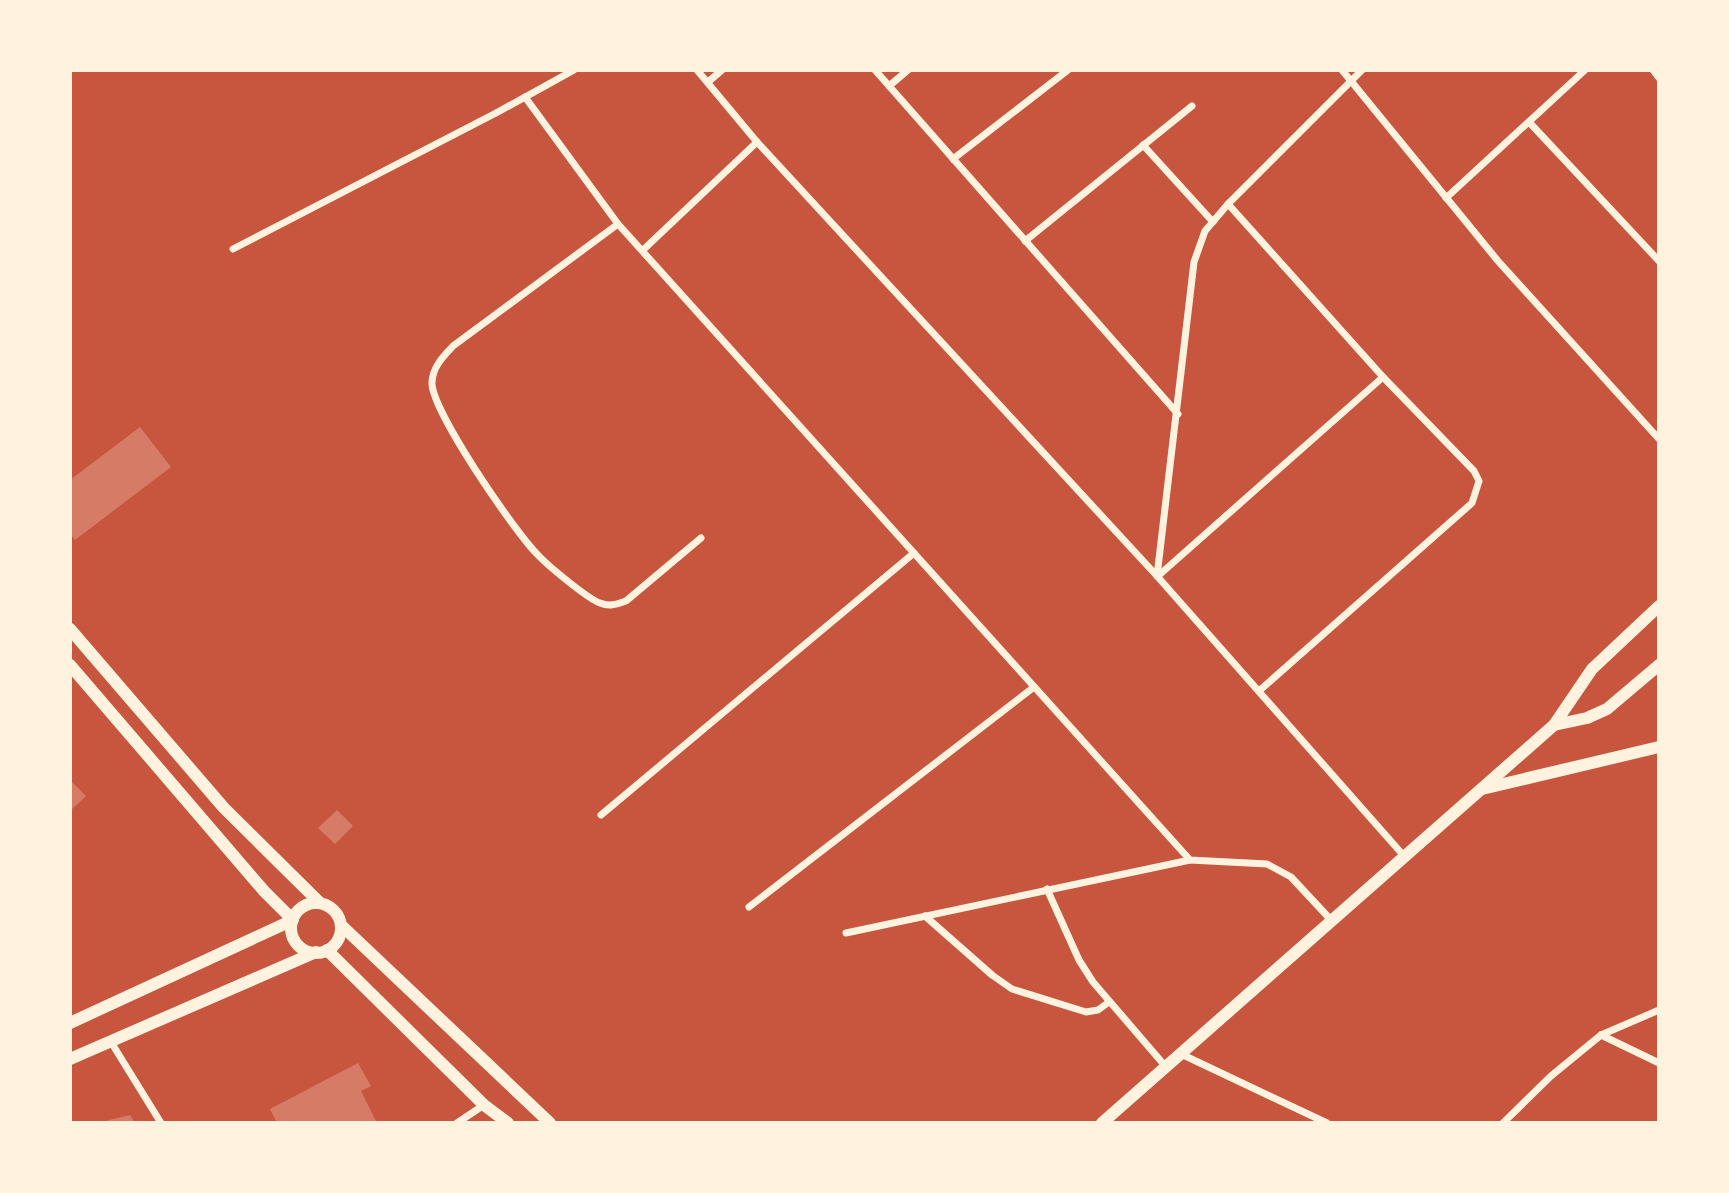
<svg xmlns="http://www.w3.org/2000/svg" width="1729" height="1193" font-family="'Alegreya Sans',sans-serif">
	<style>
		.building { fill: #d67c66 }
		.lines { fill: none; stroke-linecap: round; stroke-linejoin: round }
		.minor { stroke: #fff3e0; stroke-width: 7 }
		.tertiary { stroke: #fff3e0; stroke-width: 12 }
	</style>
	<rect width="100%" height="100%" fill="#c8553d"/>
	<g class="building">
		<path d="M140 427 171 467 75 540 70 534V480Z"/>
		<path d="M70 780 86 796 70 811Z"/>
		<path d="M337 810 353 826 335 844 318 828Z"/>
		<path d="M358 1063 371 1086 361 1091 377 1123H277L270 1109Z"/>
		<path d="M130 1115 135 1123H101V1122Z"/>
	</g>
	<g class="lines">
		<g class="minor">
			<path d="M697 70 757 142 1157 576 1404 856"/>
			<path d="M875 70 1178 414"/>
			<path d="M1342 70 1498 261 1659 439"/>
			<path d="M1653 70 1659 78"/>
			<path d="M708 82 722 70"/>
			<path d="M889 86 908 70"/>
			<path d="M525 97 618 224 1190 860 1267 864 1291 877 1331 920"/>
			<path d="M1529 122 1659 261"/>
			<path d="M1143 145 1213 222"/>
			<path d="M953 159 1068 70"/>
			<path d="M1446 198 1585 70"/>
			<path d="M1228 204 1383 377 1474 471 1479 481 1472 503 1259 691"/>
			<path d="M618 224 453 346C444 356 433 366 432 382 430 409 515 532 537 554 547 565 588 599 600 603 610 607 617 604 626 601L701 538"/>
			<path d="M1025 241 1192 106"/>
			<path d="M233 249 496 113 574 70"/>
			<path d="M643 250 757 142"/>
			<path d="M1157 576 1194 262 1205 231 1228 204 1362 70"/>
			<path d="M1158 576 1383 377"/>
			<path d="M601 815 914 553"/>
			<path d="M1047 889 1079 960 1093 982 1166 1067"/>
			<path d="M749 907 1034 687"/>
			<path d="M925 916 992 975 1012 989 1086 1012 1098 1010 1109 1002"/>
			<path d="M846 933 1190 860"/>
			<path d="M1601 1035 1659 1063"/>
			<path d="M111 1042 161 1123"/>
			<path d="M1181 1054 1327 1123"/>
			<path d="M457 1123 484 1105"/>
			<path d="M1503 1123 1551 1076 1601 1035 1659 1010"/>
		</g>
		<g class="tertiary">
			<path d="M70 629 224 808 320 903"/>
			<path d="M70 665 264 891 293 920 70 1023"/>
			<path d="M1554 725 1587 718 1607 709 1659 665"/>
			<path d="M1482 789 1659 747"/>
			<circle cx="316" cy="928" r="25"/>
			<path d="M341 925 550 1123"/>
			<path d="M327 950 484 1105 508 1123"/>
			<path d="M70 1059 316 952"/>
			<path d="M1102 1123 1554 725 1592 669 1659 606"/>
		</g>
	</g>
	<rect width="1729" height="1193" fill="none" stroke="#fff3e0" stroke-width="144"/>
</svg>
